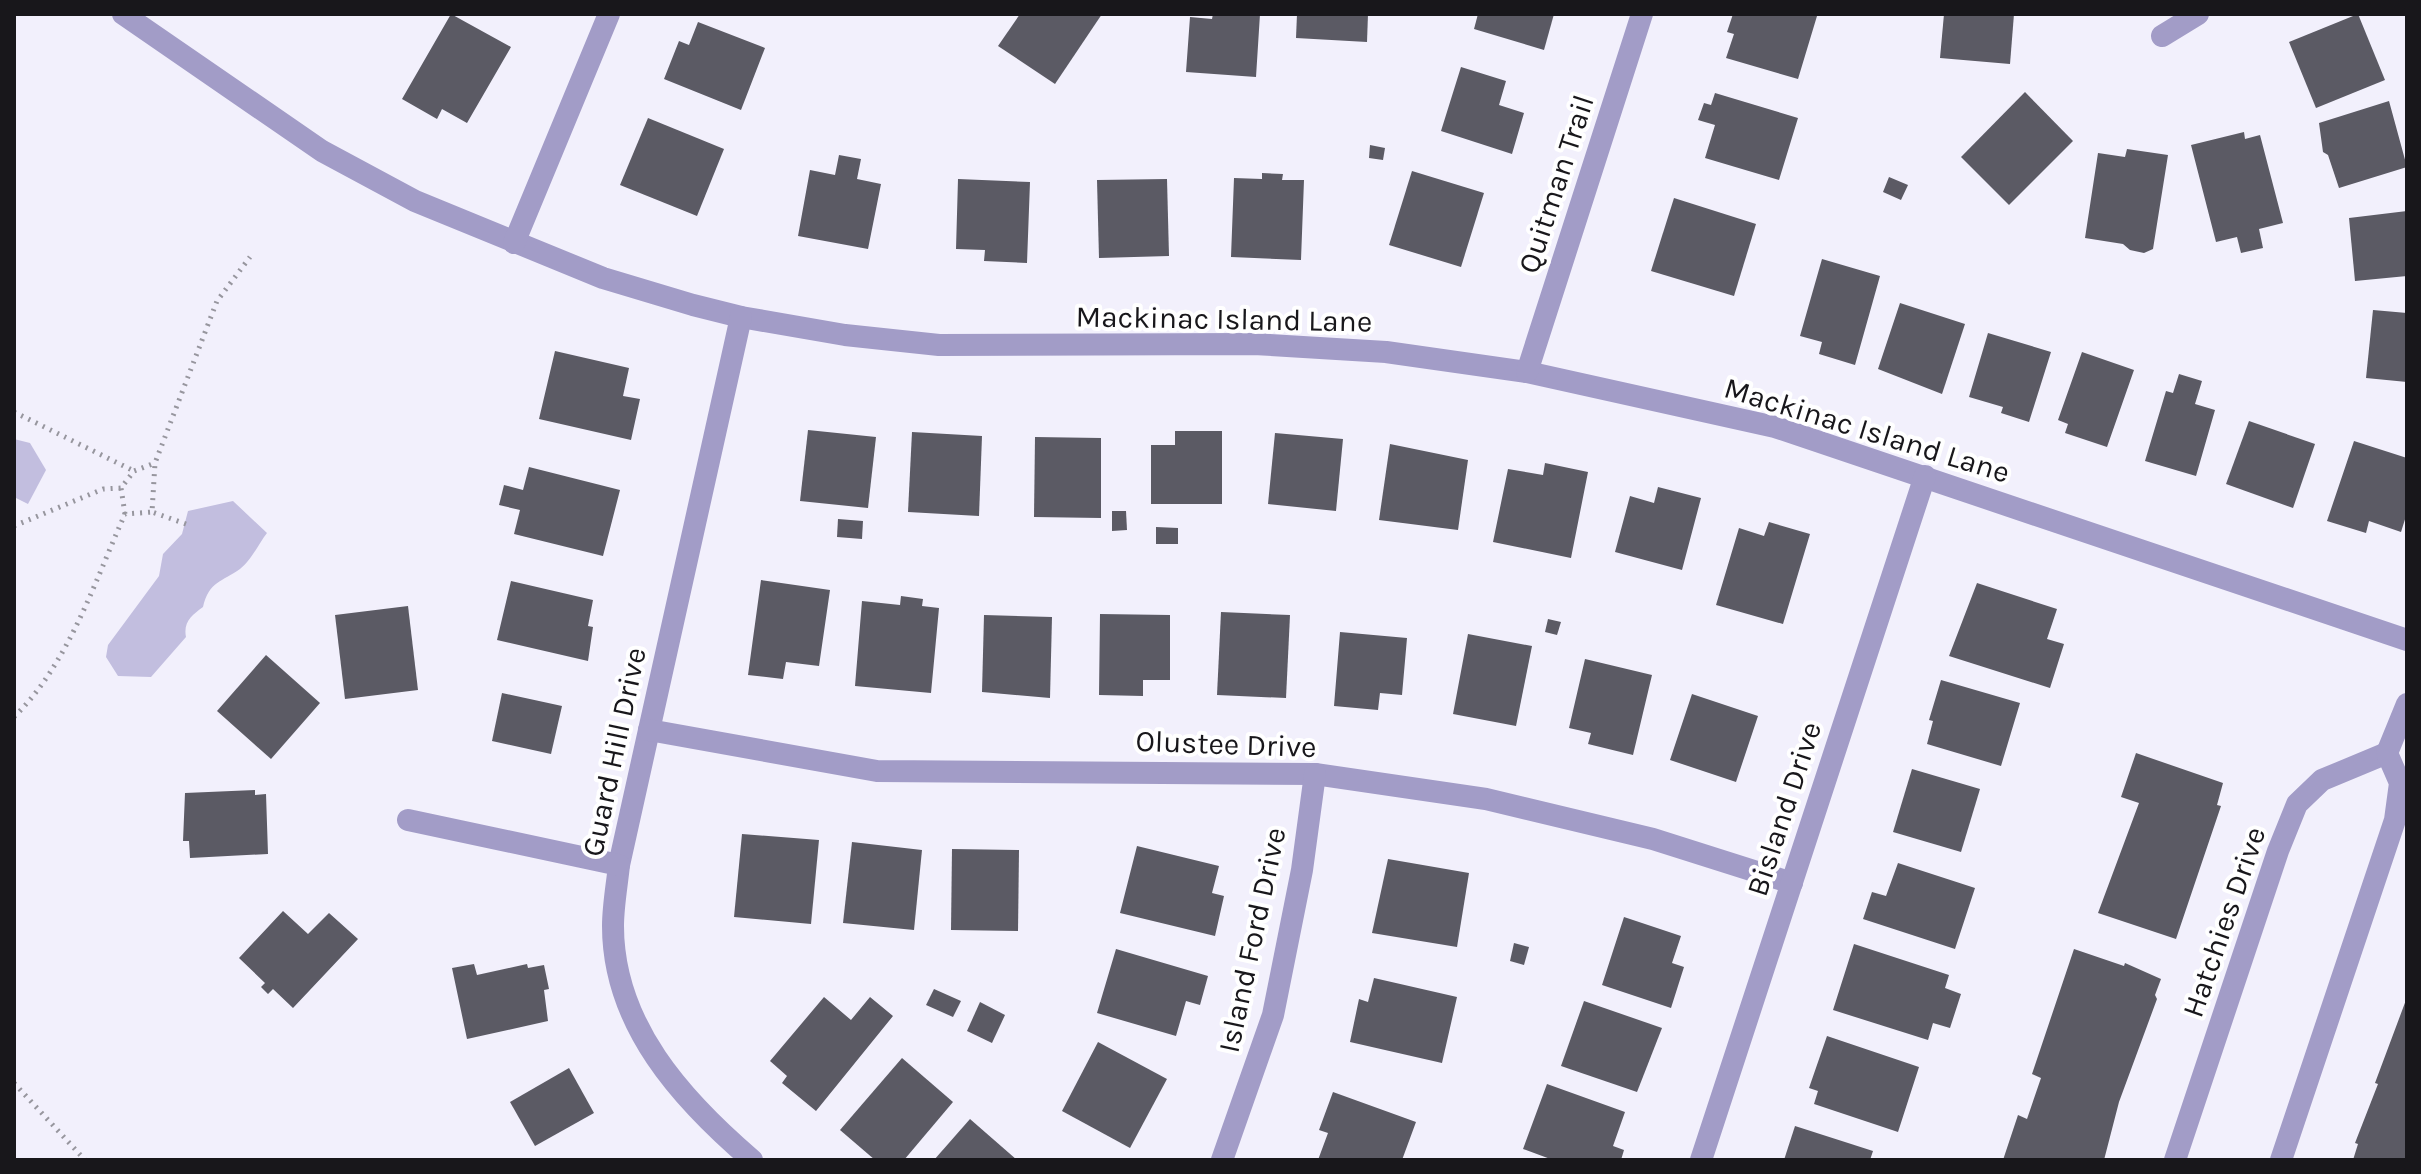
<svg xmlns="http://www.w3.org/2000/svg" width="2421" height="1174" font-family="Karla,sans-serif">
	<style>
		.green { fill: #c2bedf }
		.building { fill: #5b5a64 }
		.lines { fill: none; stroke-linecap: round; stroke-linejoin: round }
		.path { stroke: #97969e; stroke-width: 5; stroke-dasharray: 2 6; stroke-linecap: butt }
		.minor { stroke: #a29cc7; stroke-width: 22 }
		.labels { text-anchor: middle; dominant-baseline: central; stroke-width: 8; stroke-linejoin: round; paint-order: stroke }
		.street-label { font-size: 30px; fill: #18171b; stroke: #fff }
	</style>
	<rect width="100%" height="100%" fill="#f2f0fc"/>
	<g class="green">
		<path d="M14 439 30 443 46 470 28 504 14 497Z"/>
		<path d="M233 501 267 533C259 543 251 561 240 569 222 582 209 581 203 607 192 615 183 622 186 637L151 677 118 676 106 657 108 645 159 576 163 554 182 534 188 511Z"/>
	</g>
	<g class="building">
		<path d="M451 14 511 47 467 123 442 109 437 119 402 99Z"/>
		<path d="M1020 14H1102L1055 84 998 46Z"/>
		<path d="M1213 14H1260L1256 77 1186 72 1190 17 1212 19Z"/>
		<path d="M1297 14H1368L1367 42 1296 38Z"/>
		<path d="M1478 14H1554L1544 50 1474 29Z"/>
		<path d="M1733 14 1817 16 1798 79 1726 58 1734 34 1727 32Z"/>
		<path d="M1944 14H2014L2010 64 1940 58Z"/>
		<path d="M2358 14 2385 80 2316 108 2289 42Z"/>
		<path d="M698 22 765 48 741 110 664 79 679 41 689 45Z"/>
		<path d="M1461 67 1506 81 1499 105 1524 113 1512 154 1441 131Z"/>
		<path d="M2025 92 2073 141 2009 205 1961 157Z"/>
		<path d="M1715 93 1798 118 1779 180 1705 158 1715 125 1698 120 1704 103 1711 105Z"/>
		<path d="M2389 101 2407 167 2339 188 2328 155 2323 152 2319 123Z"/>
		<path d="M648 118 724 149 697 216 620 185Z"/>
		<path d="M2244 132 2245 139 2260 135 2283 223 2259 229 2263 248 2241 253 2237 237 2216 242 2191 145Z"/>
		<path d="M1370 145 1385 148 1383 160 1369 158Z"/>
		<path d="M2127 149 2168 155 2153 249 2144 253 2130 250 2123 244 2085 238 2098 153 2125 157Z"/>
		<path d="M839 155 861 159 857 179 881 184 868 249 798 236 810 170 835 175Z"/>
		<path d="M1412 171 1484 193 1461 267 1389 245Z"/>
		<path d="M1262 173 1283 174 1282 180H1304L1301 260 1231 257 1234 178 1262 179Z"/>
		<path d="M1889 177 1908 185 1901 200 1883 192Z"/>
		<path d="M958 179 1030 182 1027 263 984 261 985 250 956 249Z"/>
		<path d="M1167 179 1169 256 1099 258 1097 180Z"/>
		<path d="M1674 198 1756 224 1734 296 1651 271Z"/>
		<path d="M2407 211V276L2355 281 2349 218Z"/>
		<path d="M1822 259 1880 276 1855 365 1819 354 1822 342 1800 336Z"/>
		<path d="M1900 303 1965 324 1942 394 1878 369Z"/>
		<path d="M2373 310 2407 313V382L2366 378Z"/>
		<path d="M1988 333 2051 352 2029 422 2001 413 2003 407 1969 397Z"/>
		<path d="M555 351 629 368 623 396 640 399 631 440 539 419Z"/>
		<path d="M2082 352 2134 370 2107 447 2065 433 2068 424 2058 420Z"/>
		<path d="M2179 374 2202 381 2195 404 2215 410 2196 476 2145 461 2166 391 2173 393Z"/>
		<path d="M2249 421 2315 444 2293 508 2226 484Z"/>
		<path d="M808 430 876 437 868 508 800 501Z"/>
		<path d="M1175 431H1222V504H1151V445H1175Z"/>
		<path d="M912 432 982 436 979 516 908 512Z"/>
		<path d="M1275 433 1343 439 1336 511 1268 504Z"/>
		<path d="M1035 437 1101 438V518L1034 517Z"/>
		<path d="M2354 441 2407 458V513L2401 532 2369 521 2366 533 2327 521Z"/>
		<path d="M1390 444 1468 460 1458 530 1379 520Z"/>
		<path d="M1545 463 1588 472 1571 558 1493 542 1508 469 1543 475Z"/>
		<path d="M529 467 620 490 603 556 514 534 520 510 499 505 504 485 523 490Z"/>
		<path d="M1658 487 1701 498 1682 570 1615 552 1630 496 1654 503Z"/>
		<path d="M1112 511H1126L1127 530 1112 531Z"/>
		<path d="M838 519 863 521 862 539 837 537Z"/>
		<path d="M1769 522 1810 534 1783 624 1716 605 1739 528 1764 536Z"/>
		<path d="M1156 527 1178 528V544H1156Z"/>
		<path d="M761 580 830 590 819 666 786 662 783 679 748 675Z"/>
		<path d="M511 581 593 600 588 626 593 627 588 661 497 640Z"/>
		<path d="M1977 583 2057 609 2047 639 2064 644 2050 688 1949 656Z"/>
		<path d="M901 596 923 599 922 606 939 608 931 693 855 686 862 601 900 605Z"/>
		<path d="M408 606 418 690 345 699 335 615Z"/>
		<path d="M1221 612 1290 615 1286 698 1217 695Z"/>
		<path d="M1100 614 1170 615V680H1143V696L1099 695Z"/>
		<path d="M984 615 1052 617 1050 698 982 692Z"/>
		<path d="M1548 619 1561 622 1557 635 1545 632Z"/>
		<path d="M1340 632 1407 638 1402 695 1380 693 1378 710 1334 706Z"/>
		<path d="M1468 634 1532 646 1516 726 1453 714Z"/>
		<path d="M266 655 320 703 271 759 217 711Z"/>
		<path d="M1585 659 1652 675 1633 755 1588 744 1591 733 1569 728Z"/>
		<path d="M1941 680 2020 703 2001 766 1927 744 1933 721 1929 720Z"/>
		<path d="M502 693 562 706 551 754 492 741Z"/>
		<path d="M1692 694 1758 716 1736 782 1670 760Z"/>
		<path d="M2136 753 2223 783 2217 805 2221 806 2176 939 2098 913 2139 803 2121 797Z"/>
		<path d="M1912 769 1980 789 1961 852 1893 832Z"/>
		<path d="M255 790V795L266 794 268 854 190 858 189 841H183L185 793Z"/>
		<path d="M742 834 819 840 811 924 734 917Z"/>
		<path d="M852 842 922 850 914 930 843 923Z"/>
		<path d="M1137 846 1219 866 1212 893 1224 896 1215 936 1120 913Z"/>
		<path d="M952 849 1019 850 1018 931 951 930Z"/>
		<path d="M1388 859 1469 873 1457 947 1372 933Z"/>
		<path d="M1898 863 1975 888 1955 949 1863 919 1872 892 1886 896Z"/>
		<path d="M283 911 308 934 329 913 358 939 293 1008 273 989 268 994 261 987 265 983 239 958Z"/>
		<path d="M1624 917 1681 936 1672 963 1684 967 1671 1008 1602 985Z"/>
		<path d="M1514 943 1529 947 1524 965 1510 961Z"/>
		<path d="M1854 944 1949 975 1945 988 1961 994 1950 1028 1933 1023 1928 1040 1833 1010Z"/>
		<path d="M1116 949 1208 976 1200 1005 1186 1001 1176 1036 1097 1013Z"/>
		<path d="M2074 949 2124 966 2125 963 2161 979 2155 995 2157 999 2119 1102 2104 1160H2003L2018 1115 2027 1119 2041 1078 2032 1074Z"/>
		<path d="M474 964 477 975 527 964 528 968 544 965 549 989 544 990 548 1021 467 1039 452 968Z"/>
		<path d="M1374 978 1457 997 1442 1063 1350 1042 1359 999 1368 1002Z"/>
		<path d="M934 989 961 1001 953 1017 926 1005Z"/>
		<path d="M824 997 851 1020 870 997 893 1016 816 1111 782 1083 787 1076 770 1061Z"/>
		<path d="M2406 1000 2407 1160H2353L2358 1144 2355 1143 2378 1084 2375 1083Z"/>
		<path d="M1584 1001 1662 1028 1637 1092 1561 1066Z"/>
		<path d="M980 1002 1005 1015 992 1043 967 1031Z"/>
		<path d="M1827 1036 1919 1067 1898 1132 1814 1104 1818 1091 1809 1088Z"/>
		<path d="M1098 1042 1167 1079 1130 1148 1062 1111Z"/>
		<path d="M902 1058 953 1102 904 1160H875L840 1130Z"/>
		<path d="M569 1068 594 1113 535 1146 510 1102Z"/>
		<path d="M1547 1084 1625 1112 1613 1146 1624 1150 1621 1160H1553L1523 1149Z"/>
		<path d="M1333 1092 1416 1122 1402 1160H1318L1328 1133 1319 1130Z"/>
		<path d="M970 1119 1017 1160H934Z"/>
		<path d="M1795 1126 1873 1151 1870 1160H1784Z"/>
	</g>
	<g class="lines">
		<g class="path">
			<path d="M14 412 134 471"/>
			<path d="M125 514 121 488 134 471 155 463"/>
			<path d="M186 524 152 512 155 463 217 301 250 257"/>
			<path d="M14 526 103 489 121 488"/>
			<path d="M14 717C69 663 94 583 125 514L152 512"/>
			<path d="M14 1083 85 1160"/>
		</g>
		<g class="minor">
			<path d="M123 14 322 151 415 201 603 278 693 305 741 317 845 335 939 345 1254 344 1386 352 1527 372 1775 427 2407 640"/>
			<path d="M2162 36 2198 14"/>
			<path d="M514 243 609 14"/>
			<path d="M741 317 619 865C617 885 613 906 613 926 613 1025 682 1100 752 1160"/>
			<path d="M1527 372 1642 14"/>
			<path d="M649 730 877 771 1315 774 1486 799 1653 839 1792 883"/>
			<path d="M408 820 619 865"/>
			<path d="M1222 1160 1273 1015 1302 870 1315 774"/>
			<path d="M1701 1160 1925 476"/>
			<path d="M2175 1160 2278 851 2297 804 2322 780 2387 753"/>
			<path d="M2281 1160 2395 820 2400 783 2387 753 2407 704"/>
		</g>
	</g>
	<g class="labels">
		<g class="street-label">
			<text transform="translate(1556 184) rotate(-72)">Quitman Trail</text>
			<text transform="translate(1224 319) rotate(1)">Mackinac Island Lane</text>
			<text transform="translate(1867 430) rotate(17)">Mackinac Island Lane</text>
			<text transform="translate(1226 744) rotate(2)">Olustee Drive</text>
			<text transform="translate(614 752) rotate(-78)">Guard Hill Drive</text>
			<text transform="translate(1784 809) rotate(-72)">Bisland Drive</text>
			<text transform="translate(2224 922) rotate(-71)">Hatchies Drive</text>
			<text transform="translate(1252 940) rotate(-78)">Island Ford Drive</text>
		</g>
	</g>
	<rect width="2421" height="1174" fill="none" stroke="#18171b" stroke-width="32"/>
</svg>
